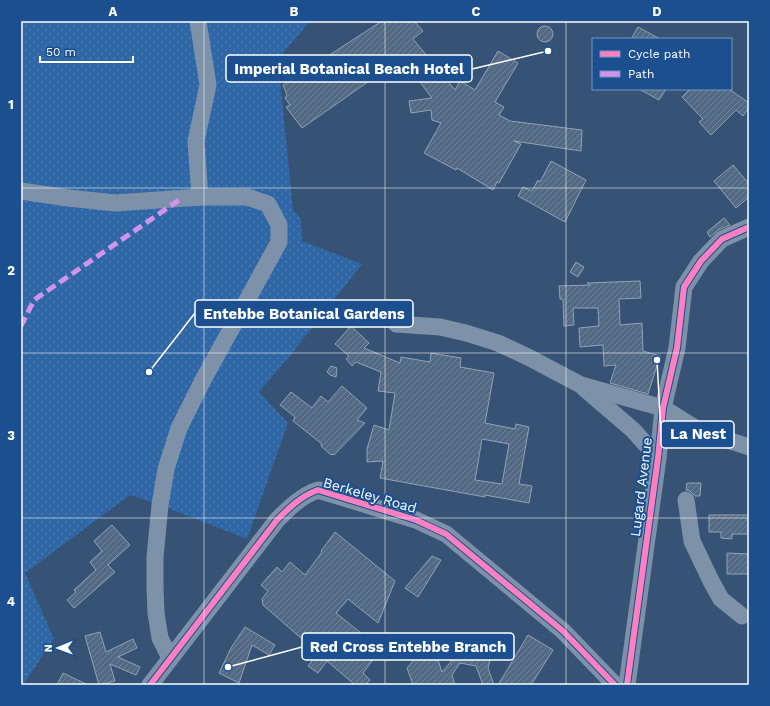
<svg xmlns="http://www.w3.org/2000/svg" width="770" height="706" font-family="'Work Sans',sans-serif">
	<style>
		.grass { fill: url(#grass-dots) }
		.building { fill: url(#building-hatch); stroke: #92a2b6; fill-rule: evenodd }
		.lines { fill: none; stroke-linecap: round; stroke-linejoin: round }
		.minor { stroke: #7d92a8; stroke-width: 17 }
		.quiet { stroke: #d193ec; stroke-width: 5; stroke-dasharray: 10 5; stroke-linecap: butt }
		.cycleway-casing { stroke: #1b4f8f; stroke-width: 8 }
		.cycleway { stroke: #ff80c0; stroke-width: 6 }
		.grid { fill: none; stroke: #fff; stroke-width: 1; stroke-opacity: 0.55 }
		.labels { text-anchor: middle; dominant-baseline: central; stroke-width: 4; stroke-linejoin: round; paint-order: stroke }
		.street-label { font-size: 14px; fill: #fff; stroke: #1b4f8f }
		.leader { fill: none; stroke: #fff; stroke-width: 1.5 }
		.callout-dot { fill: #fff; stroke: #1b4f8f; stroke-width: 1.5 }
		.callout { fill: #1b4f8f; stroke: #fff; stroke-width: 1.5 }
		.callout-label { font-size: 15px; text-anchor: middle; font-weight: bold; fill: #fff }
		.neatline { fill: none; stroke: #fff; stroke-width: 1.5 }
		.grid-label { font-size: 13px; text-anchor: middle; font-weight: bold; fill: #fff }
	</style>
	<defs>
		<pattern id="grass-dots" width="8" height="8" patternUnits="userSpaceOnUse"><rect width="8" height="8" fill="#2f66a5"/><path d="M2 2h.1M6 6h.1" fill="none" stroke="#4e7db2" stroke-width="1.8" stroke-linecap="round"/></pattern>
		<pattern id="building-hatch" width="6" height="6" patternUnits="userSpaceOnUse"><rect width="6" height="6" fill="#526984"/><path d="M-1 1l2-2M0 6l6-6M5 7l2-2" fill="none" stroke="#6c8096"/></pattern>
	</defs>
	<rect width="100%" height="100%" fill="#365274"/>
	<path class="grass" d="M21 21H310L278 59 293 210 301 219 302 241 362 264 294 351 259 392 288 423 247 539 160 505 130 495 25 573 54 639 23 685H21Z"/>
	<g class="building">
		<path d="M382 21H414L423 31 413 39 455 90 460 81 475 90 498 51 518 63 495 102 504 107 499 115 510 121 582 130 581 151 514 141 521 144 499 183 497 182 493 190 457 168 456 170 424 153 441 123 432 120 431 110 411 113 409 101 432 98 402 58 302 128 286 107 290 105 285 98 287 95 283 85Z"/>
		<circle cx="545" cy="34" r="8"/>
		<path d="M638 27 660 39H631Z"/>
		<path d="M639 89H666L659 100Z"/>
		<path d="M690 89H729L749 103V107L743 116 736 110 711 135 699 122 703 119 682 97Z"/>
		<path d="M551 161 586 180 565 222 518 196 523 187 532 191 538 180 540 182Z"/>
		<path d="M733 165 749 184V197L736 208 714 181Z"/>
		<path d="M724 218 730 225 718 230 710 237 707 232Z"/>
		<path d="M576 262 584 267 578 277 570 272Z"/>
		<path d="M640 281 641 298 619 299 620 325 642 323 643 351 660 356 648 394 610 383 616 365 604 366 603 345 580 347 579 328 599 326 598 308H573L574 325 564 326 563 299H560L559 286 590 285 587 283Z"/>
		<path d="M351 326 369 343 364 348 400 363 401 357 430 362 431 353 461 358 460 367 494 373 485 423 515 429 516 424 529 427 519 484 532 486 529 503 485 495V497L380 478 383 461 367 462V449L374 425 389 430 395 393 378 391 381 372 356 362 352 366 346 359 349 356 335 344ZM482 439 509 444 502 484 475 480Z"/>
		<path d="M331 366 337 368 336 377 330 375 327 372Z"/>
		<path d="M342 386 367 408 357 420 365 423 334 455 333 454 331 455 321 446 322 444 293 421 295 417 280 405 291 392 312 408 321 396 328 402Z"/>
		<path d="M687 483H701L700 496H695L690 491 686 490Z"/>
		<path d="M709 515H749V534H732V539L721 538V532H709Z"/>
		<path d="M112 525 130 545 108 565 115 572 74 608 67 600 76 592 74 590 96 570 90 562 102 551 94 541Z"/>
		<path d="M335 532 395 581 378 623 348 599 336 613 381 649 363 673 370 680 365 685H355L327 661 318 673 308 666 318 653 263 605 262 599 268 591 261 585 277 567 282 572 290 562 305 575 322 552 321 551Z"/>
		<path d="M727 553 749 554V574H727Z"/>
		<path d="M432 556 441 560 418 597 405 588Z"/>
		<path d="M245 627 275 645 269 655 252 645 239 683 219 673 231 648Z"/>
		<path d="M100 632 106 652 133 639 137 648 118 657 140 667 136 675 110 664 115 681 99 685 85 636Z"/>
		<path d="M528 635 553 650 531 685H498Z"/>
		<path d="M481 644 485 659 490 660 488 668 494 685H483L476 666 460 663 452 675 455 685H413L407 668 419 654 437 657 442 672 462 649 467 653 466 655H468Z"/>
		<path d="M63 673 88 685H57Z"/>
	</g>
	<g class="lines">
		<g class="minor">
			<path d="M198 21 208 85 196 141 200 197"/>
			<path d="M21 191 68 198 116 203 200 197H247L268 204 279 225V242L203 380 179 428 166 469 160 505 155 557V588L156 613 160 638 170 658"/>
			<path d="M396 324 440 327 466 333 498 343 528 357 581 385 663 408 700 431 749 447"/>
			<path d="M584 388 633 430 658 458"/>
			<path d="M686 500 692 541 711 581 721 599 742 616"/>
			<path d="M150 685 277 520C290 507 301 496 318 490L416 520 446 534 563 631 615 685"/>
			<path d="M627 685 658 458 663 408 677 348 684 287 701 261 722 239 749 227"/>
		</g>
		<path class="quiet" d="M21 326 34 300 182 198"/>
		<g class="cycleway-casing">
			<g id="cycleway">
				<path d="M150 685 277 520C290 507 301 496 318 490L416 520 446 534 563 631 615 685"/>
				<path d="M627 685 658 458 663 408 677 348 684 287 701 261 722 239 749 227"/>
			</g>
		</g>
		<use href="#cycleway" class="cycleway"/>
	</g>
	<path class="grid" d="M204 21V685M385 21V685M566 21V685M21 188H749M21 353H749M21 518H749"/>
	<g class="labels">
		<g class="street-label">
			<text transform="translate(641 487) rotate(-83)">Lugard Avenue</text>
			<text transform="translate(370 495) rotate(16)">Berkeley Road</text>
		</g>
	</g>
	<path class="leader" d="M548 51L472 69M149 372L195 313M657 360L661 434M228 667L302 647"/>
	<g class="callout-dot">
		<circle cx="548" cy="51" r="4"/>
		<circle cx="149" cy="372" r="4"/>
		<circle cx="657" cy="360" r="4"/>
		<circle cx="228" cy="667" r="4"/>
	</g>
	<g class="callout">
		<rect x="226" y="55" width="246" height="27" rx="4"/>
		<rect x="195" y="300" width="218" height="27" rx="4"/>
		<rect x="661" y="421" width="73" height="27" rx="4"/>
		<rect x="302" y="633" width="212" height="27" rx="4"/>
	</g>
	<g class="callout-label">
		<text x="349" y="74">Imperial Botanical Beach Hotel</text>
		<text x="304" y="319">Entebbe Botanical Gardens</text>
		<text x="698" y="439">La Nest</text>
		<text x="408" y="652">Red Cross Entebbe Branch</text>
	</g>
	<rect width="770" height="706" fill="none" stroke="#1b4f8f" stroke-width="44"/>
	<rect x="592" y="38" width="140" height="52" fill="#1b4f8f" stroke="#7695bc"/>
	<rect x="600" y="51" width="20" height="6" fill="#ff80c0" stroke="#7695bc"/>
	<text x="628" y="58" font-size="12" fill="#ffffff">Cycle path</text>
	<rect x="600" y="71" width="20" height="6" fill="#d193ec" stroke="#7695bc"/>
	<text x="628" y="78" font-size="12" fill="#ffffff">Path</text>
	<g transform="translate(58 648) rotate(269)" stroke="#1b4f8f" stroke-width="3" paint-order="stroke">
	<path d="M0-3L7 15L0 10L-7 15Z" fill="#ffffff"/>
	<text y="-6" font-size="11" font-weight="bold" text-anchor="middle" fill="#ffffff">N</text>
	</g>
	<path d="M40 56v6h93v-6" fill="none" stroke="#ffffff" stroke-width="2"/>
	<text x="46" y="56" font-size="12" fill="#ffffff" stroke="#1b4f8f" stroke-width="3" paint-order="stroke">50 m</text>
	<rect x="22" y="22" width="726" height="662" class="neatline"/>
	<g class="grid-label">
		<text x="113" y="16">A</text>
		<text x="294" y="16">B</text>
		<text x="476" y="16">C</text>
		<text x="657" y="16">D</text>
		<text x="11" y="109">1</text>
		<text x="11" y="275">2</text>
		<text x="11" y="440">3</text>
		<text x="11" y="606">4</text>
	</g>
</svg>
